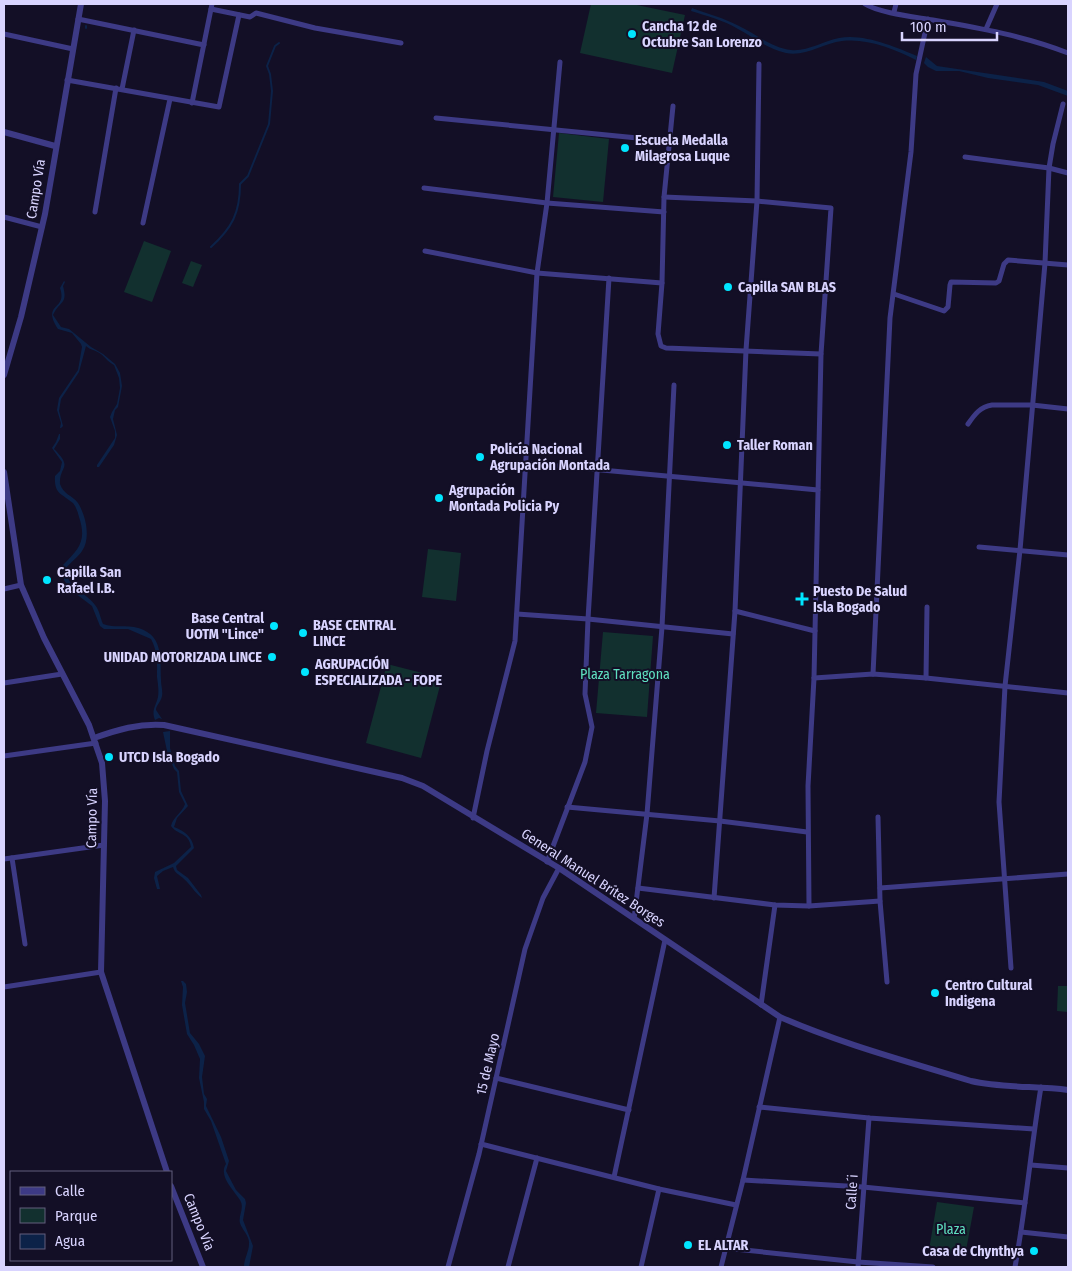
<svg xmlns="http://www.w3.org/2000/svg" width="1072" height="1271" font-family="'Fira Sans Condensed',sans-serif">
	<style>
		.green { fill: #12302f }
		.water { fill: #0c2248 }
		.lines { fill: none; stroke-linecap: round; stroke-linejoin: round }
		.stream { stroke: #0c2248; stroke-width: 2 }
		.minor { stroke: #3d3a85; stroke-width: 5 }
		.tertiary { stroke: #3d3a85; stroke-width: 6 }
		.poi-dot { fill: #00e5ff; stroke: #130f26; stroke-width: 2 }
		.labels { text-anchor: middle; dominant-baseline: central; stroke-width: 4; stroke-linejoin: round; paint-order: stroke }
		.poi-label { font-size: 14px; font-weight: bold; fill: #d9d4ff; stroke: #130f26; text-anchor: start }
		.street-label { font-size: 14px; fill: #d9d4ff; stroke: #130f26 }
		.park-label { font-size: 14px; fill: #5fe0c0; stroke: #130f26 }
	</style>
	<rect width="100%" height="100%" fill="#130f26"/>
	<g class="green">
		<path d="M591 4H632L685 15 672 73 580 53Z"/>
		<path d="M559 133 609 139 603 202 553 197Z"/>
		<path d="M144 241 171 251 152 302 124 292Z"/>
		<path d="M191 261 202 265 193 287 182 283Z"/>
		<path d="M428 549 461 553 456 601 422 597Z"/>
		<path d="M603 632 653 636 647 717 596 713Z"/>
		<path d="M387 664 442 678 421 758 366 743Z"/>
		<path d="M1058 986H1068V1012L1057 1011Z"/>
		<path d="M937 1202 974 1207 965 1256 929 1250Z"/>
	</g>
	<g class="water">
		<path d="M692 8C708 14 724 18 739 26 756 34 772 48 791 50 806 52 824 41 839 38 863 33 896 47 917 56L916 60C894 49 867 38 842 41 824 43 805 57 786 53 768 49 753 37 738 29 723 20 707 16 691 11Z"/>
		<path d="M926 57 937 66 1044 82 1068 91V96L1038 85 988 78 959 71H936L928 67 924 63Z"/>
		<path d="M64 281 65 282 63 286C68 305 60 300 53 315L61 327 69 329 91 347 103 354 115 364 120 373 122 386 118 407 115 410 113 419 117 435 114 445 99 467H97V465L115 438V431L110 417 112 412 117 404 120 388 119 378 114 365C108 362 106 358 101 354 96 350 90 350 86 346L79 372 61 399 59 411 63 426 61 428H60L61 423 57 410 59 398 78 370 82 347 81 344 72 333 58 329C41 302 68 311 60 288Z"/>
		<path d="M59 434H60V439L54 449C74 469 59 465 60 484 64 495 72 495 78 503 86 516 91 538 82 551 79 556 70 563 66 568 67 590 84 590 95 605 100 611 100 618 103 624 115 628 124 625 134 627 164 633 160 657 161 680 161 686 163 691 162 696 161 702 156 705 156 710L162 719 159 718 155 720C151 710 156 706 158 697 159 691 158 684 157 677 157 663 158 652 151 639L128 629H104L100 626 92 606 71 590 64 580 63 565C79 549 87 541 79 517 78 512 76 507 73 503 61 493 54 494 55 476L60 471 62 462 52 448 56 442Z"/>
		<path d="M170 731V748L175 766 179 771 181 791 188 806 177 818 174 827C184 831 192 836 194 848L176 866 177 870 188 878 201 895 202 898C194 892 191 885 184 879 179 874 175 874 173 867L163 871 157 876 160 889H157L154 878 155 872 174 863 191 847C189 832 177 835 171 826 173 817 182 813 185 804L179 792 177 772 174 769 167 751 163 732Z"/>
		<path d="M181 981H183L186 984 187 992 185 1003 190 1033 199 1044 205 1056 202 1077 204 1094 207 1099 206 1106 221 1137 229 1161 226 1171 236 1190 245 1199 246 1203 243 1220 253 1246 249 1267H244C244 1259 249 1251 249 1244 250 1236 242 1230 240 1223 238 1216 245 1208 240 1200 234 1190 218 1176 226 1164L211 1121 204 1109V1102L199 1078 200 1059 194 1045 187 1034 182 1005 183 987Z"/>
	</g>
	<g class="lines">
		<g class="stream">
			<path d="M86 28V26"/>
			<path d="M211 247C232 228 240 213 240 184L248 176 269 124 272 91 270 74 267 66 275 46 279 43"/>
		</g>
		<g class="minor">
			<path d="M865 4C879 13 916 17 933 20 979 28 1025 36 1068 53"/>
			<path d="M211 9 250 17 256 13 315 28 401 43"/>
			<path d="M894 12 896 4"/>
			<path d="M78 19 204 45"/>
			<path d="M986 29 997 4"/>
			<path d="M4 34 73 49"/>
			<path d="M67 80 219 107 239 15"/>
			<path d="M122 89 134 30"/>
			<path d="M192 103 212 4"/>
			<path d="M673 106 664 197 662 283 658 334 661 346 666 348 821 354"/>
			<path d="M436 118 668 141"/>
			<path d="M965 157 1049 168 1068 173"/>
			<path d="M424 188 547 203 664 212"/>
			<path d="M664 197 757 201 831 208 821 354 814 678 808 786 809 906"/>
			<path d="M95 212 116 88"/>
			<path d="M4 217 42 227"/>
			<path d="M143 223 170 99"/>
			<path d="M425 251 537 273 662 283"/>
			<path d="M894 294 944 311 948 307 950 285 951 282 996 283 999 281 1004 264 1008 260 1068 265"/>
			<path d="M968 424C975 414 980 407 992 405H1032L1068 409"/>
			<path d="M526 463 818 490"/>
			<path d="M979 547 1068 555"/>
			<path d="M4 589 21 585"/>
			<path d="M735 611 815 631"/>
			<path d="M517 614 588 619 733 634"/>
			<path d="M873 674 890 318 911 152 916 74 928 19"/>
			<path d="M814 678 873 674 926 678 1068 693"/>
			<path d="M926 678 927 607"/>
			<path d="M4 683 62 674"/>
			<path d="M4 756 96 743"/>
			<path d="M567 807 720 821 807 832"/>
			<path d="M878 817 880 901 887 982"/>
			<path d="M473 818 487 751 515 641 537 273 547 203 560 62"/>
			<path d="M12 858 25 944"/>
			<path d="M4 859 104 845"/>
			<path d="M547 862 585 762 592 727 585 694 588 619 609 278"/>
			<path d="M638 888 775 905 809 906 880 901"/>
			<path d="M880 888 1068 874"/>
			<path d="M714 898 735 611 746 350 757 201 759 64"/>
			<path d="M634 919 647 814 662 627 674 385"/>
			<path d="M1011 968 999 802 1005 686 1020 550 1045 263 1049 168 1053 144 1063 104"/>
			<path d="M4 987 101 972"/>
			<path d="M761 1005 775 905"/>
			<path d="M496 1078 629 1110"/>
			<path d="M759 1107 869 1118 1034 1129"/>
			<path d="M481 1144 659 1189 736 1205"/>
			<path d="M1031 1165 1068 1168"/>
			<path d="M614 1177 665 940"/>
			<path d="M743 1180 863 1187 1025 1203"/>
			<path d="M1021 1232 1068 1237"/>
			<path d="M725 1248 858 1262 933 1267"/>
			<path d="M448 1267 479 1154 525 949 543 898 559 868"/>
			<path d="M508 1267 537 1158"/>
			<path d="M641 1267 659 1189"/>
			<path d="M721 1267 743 1180 780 1017"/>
			<path d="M858 1267 869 1118"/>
			<path d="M1015 1267C1026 1207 1031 1147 1041 1087"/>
		</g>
		<g class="tertiary">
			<path d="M4 132 55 146"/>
			<path d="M4 375 21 317 45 214 81 4"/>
			<path d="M4 472 21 585 44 638 89 725 102 763 105 801 101 972 167 1172"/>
			<path d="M94 738C117 730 139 723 164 725L402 778 423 786 559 868 780 1017C842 1044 906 1061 971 1081 1002 1088 1036 1086 1068 1090"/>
			<path d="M171 1186 203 1267"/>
		</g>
	</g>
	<g class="poi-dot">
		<circle cx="632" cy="34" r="5"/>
		<circle cx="625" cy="148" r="5"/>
		<circle cx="728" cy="287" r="5"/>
		<circle cx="727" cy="445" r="5"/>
		<circle cx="480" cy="457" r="5"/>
		<circle cx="439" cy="498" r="5"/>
		<circle cx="47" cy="580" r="5"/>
		<path d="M799.5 591.5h5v5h5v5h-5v5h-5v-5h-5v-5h5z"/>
		<circle cx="274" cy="626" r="5"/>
		<circle cx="303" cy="633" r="5"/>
		<circle cx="272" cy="657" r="5"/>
		<circle cx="305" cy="672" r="5"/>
		<circle cx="109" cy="757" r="5"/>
		<circle cx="935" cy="993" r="5"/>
		<circle cx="688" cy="1245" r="5"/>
		<circle cx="1034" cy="1251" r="5"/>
	</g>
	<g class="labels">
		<g class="poi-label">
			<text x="642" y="26">Cancha 12 de<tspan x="642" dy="16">Octubre San Lorenzo</tspan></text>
			<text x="635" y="140">Escuela Medalla<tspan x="635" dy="16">Milagrosa Luque</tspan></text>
			<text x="738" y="287">Capilla SAN BLAS</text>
			<text x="737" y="445">Taller Roman</text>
			<text x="490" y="449">Policía Nacional<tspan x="490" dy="16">Agrupación Montada</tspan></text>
			<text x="449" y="490">Agrupación<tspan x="449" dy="16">Montada Policia Py</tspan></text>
			<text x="57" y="572">Capilla San<tspan x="57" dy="16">Rafael I.B.</tspan></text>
			<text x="813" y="591">Puesto De Salud<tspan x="813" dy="16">Isla Bogado</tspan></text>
			<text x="264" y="618" text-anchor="end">Base Central<tspan x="264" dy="16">UOTM "Lince"</tspan></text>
			<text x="313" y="625">BASE CENTRAL<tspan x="313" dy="16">LINCE</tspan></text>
			<text x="262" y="657" text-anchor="end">UNIDAD MOTORIZADA LINCE</text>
			<text x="315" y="664">AGRUPACIÓN<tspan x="315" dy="16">ESPECIALIZADA - FOPE</tspan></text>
			<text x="119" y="757">UTCD Isla Bogado</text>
			<text x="945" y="985">Centro Cultural<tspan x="945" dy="16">Indigena</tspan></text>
			<text x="698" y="1245">EL ALTAR</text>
			<text x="1024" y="1251" text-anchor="end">Casa de Chynthya</text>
		</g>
		<g class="street-label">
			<text transform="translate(36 189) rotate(-81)">Campo Vía</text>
			<text transform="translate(92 818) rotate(-89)">Campo Vía</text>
			<text transform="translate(593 878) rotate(33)">General Manuel Brítez Borges</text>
			<text transform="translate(488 1064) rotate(-77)">15 de Mayo</text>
			<text transform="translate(852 1192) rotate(-86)">Calle´i</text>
			<text transform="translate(199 1222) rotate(68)">Campo Vía</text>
		</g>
		<g class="park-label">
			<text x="625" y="674">Plaza Tarragona</text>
			<text x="951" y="1229">Plaza</text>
		</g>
	</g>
	<rect width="1072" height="1271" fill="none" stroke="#d9d4ff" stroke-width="10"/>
	<rect x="10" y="1171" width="162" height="90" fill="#130f26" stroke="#625e7d"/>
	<rect x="20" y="1187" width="25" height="8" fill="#3d3a85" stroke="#625e7d"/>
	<text x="55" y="1196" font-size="15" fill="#d9d4ff">Calle</text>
	<rect x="20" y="1208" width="25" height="15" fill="#12302f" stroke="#625e7d"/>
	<text x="55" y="1221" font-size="15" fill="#d9d4ff">Parque</text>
	<rect x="20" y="1234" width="25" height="15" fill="#0c2248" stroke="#625e7d"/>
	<text x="55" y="1246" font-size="15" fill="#d9d4ff">Agua</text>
	<path d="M902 32v8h95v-8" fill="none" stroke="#d9d4ff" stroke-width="2.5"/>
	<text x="910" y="32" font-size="15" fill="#d9d4ff" stroke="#130f26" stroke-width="4" paint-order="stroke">100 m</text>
</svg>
